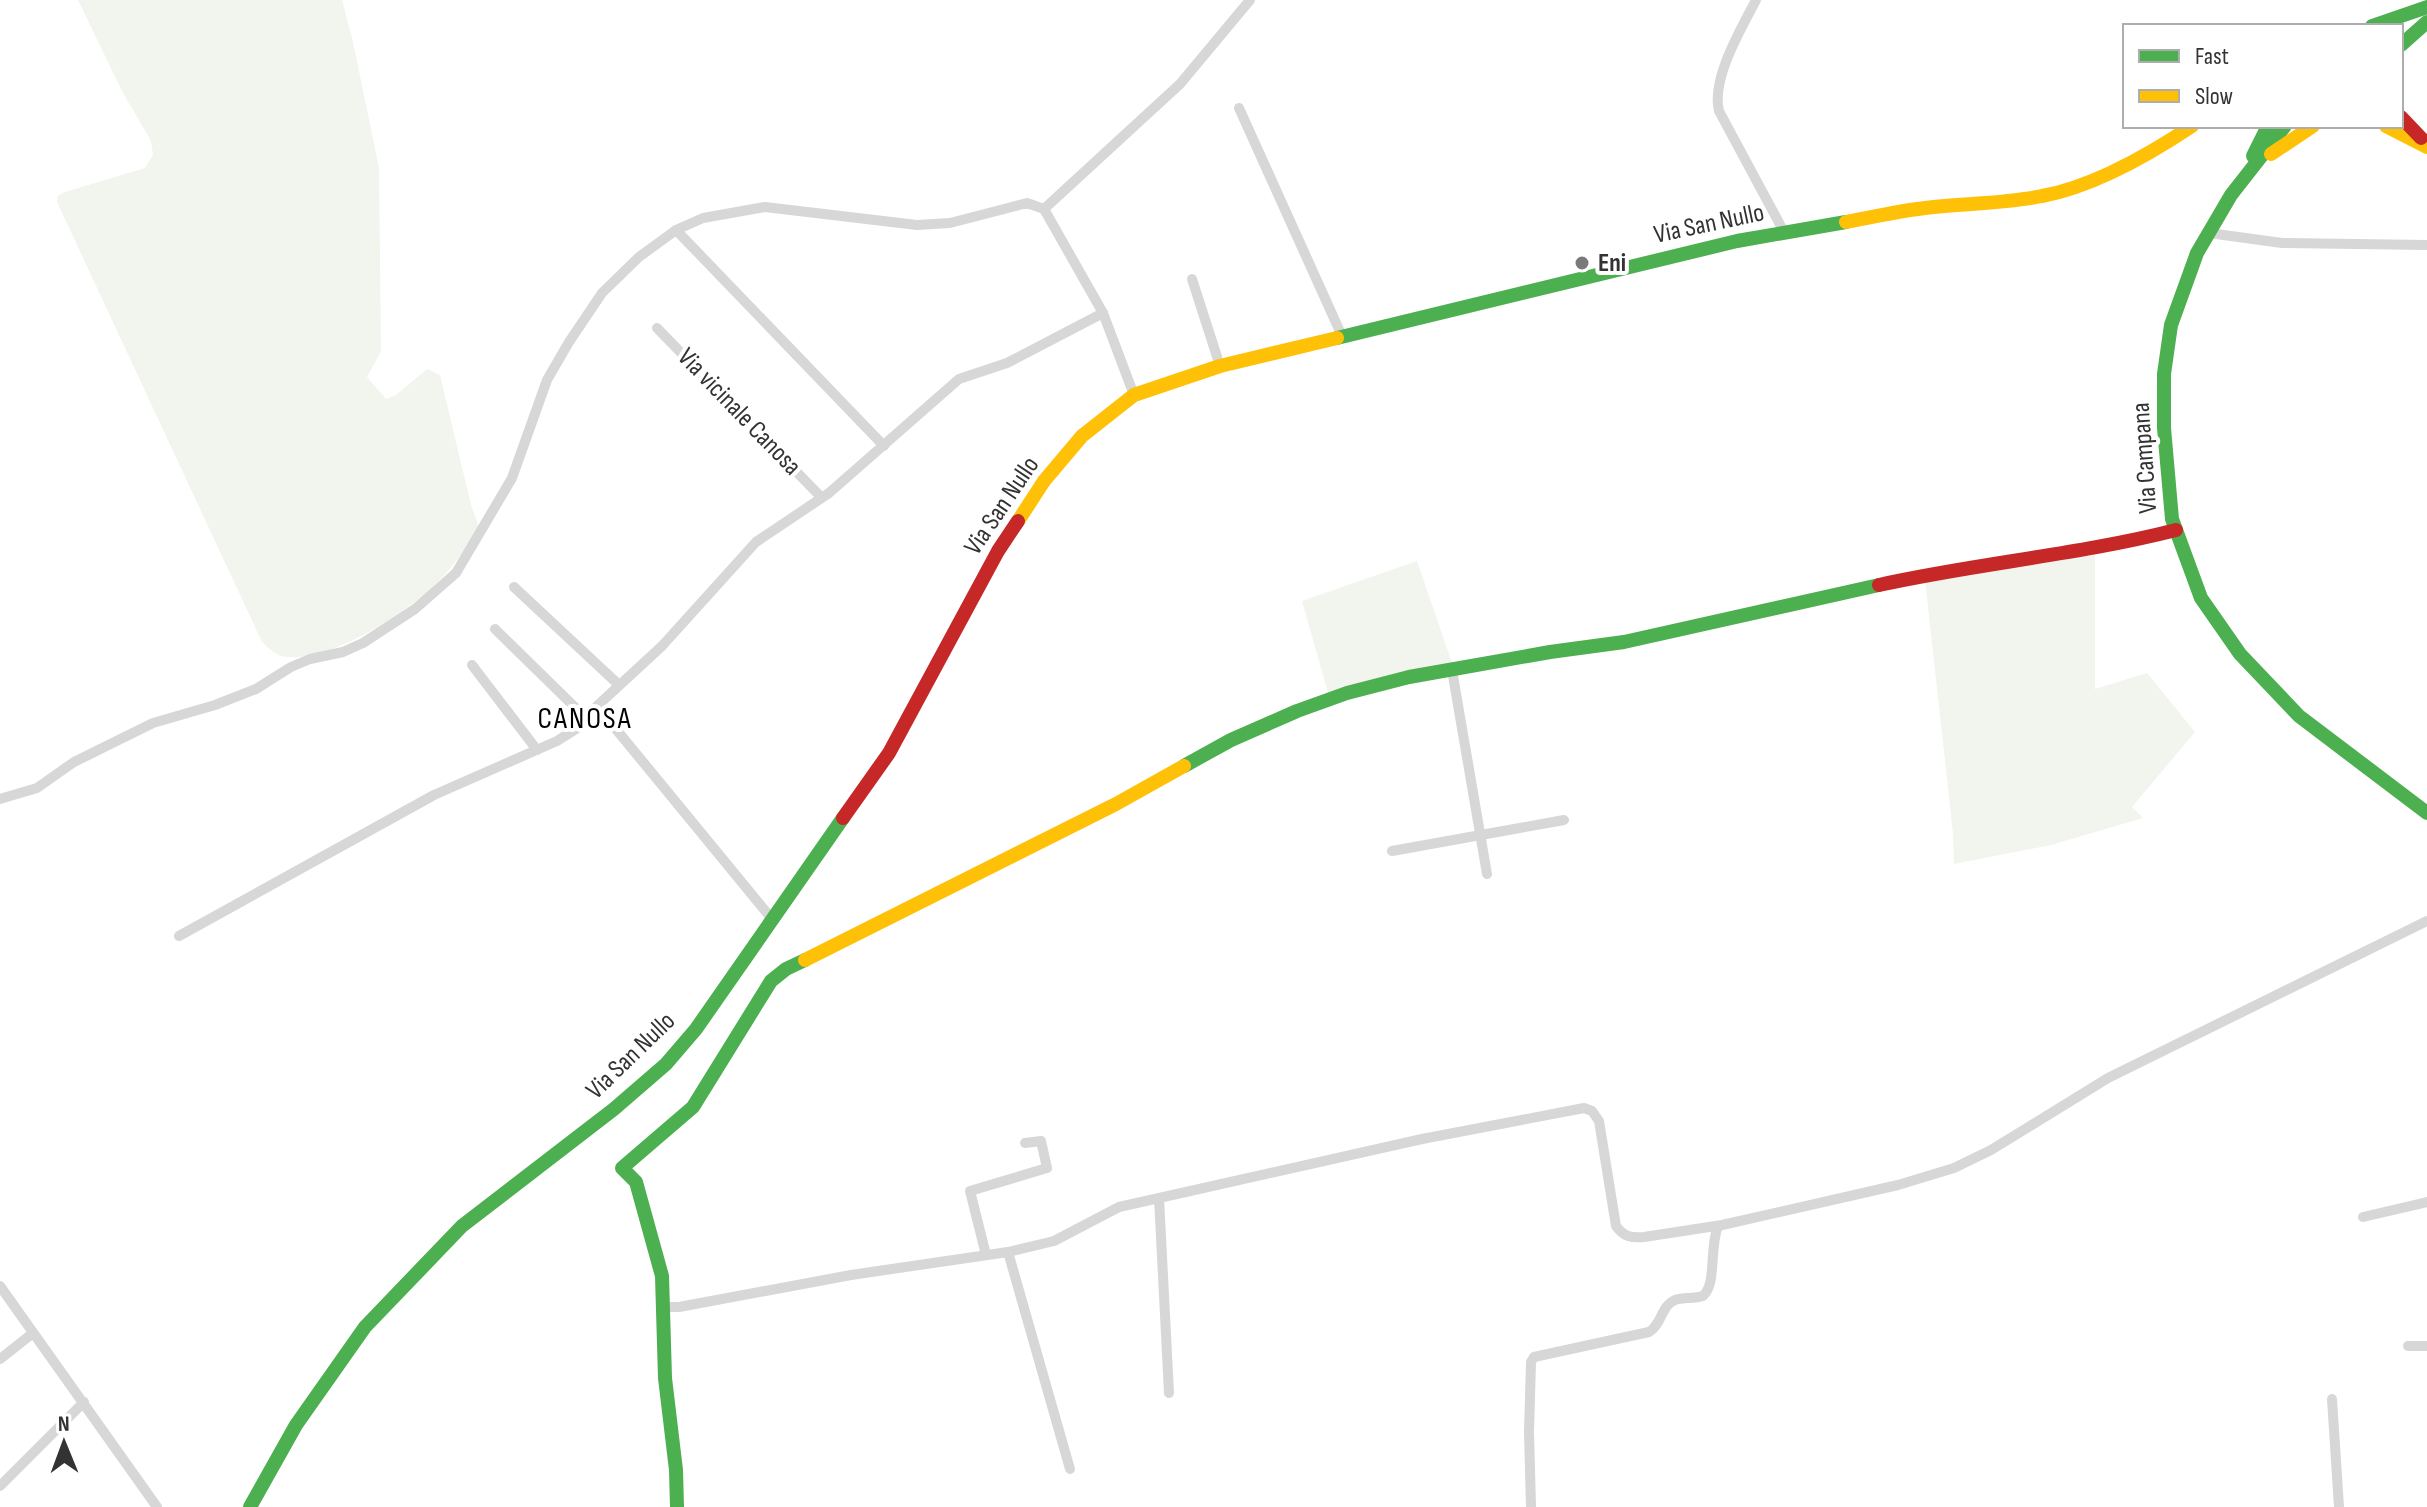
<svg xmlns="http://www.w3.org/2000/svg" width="2427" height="1507" font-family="'Sofia Sans Condensed',sans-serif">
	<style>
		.green { fill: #f1f5ed }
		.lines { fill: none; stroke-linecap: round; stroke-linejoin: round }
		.street { stroke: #d7d7d7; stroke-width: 10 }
		.fast { stroke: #4caf50; stroke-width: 14 }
		.slow { stroke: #ffc107; stroke-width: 14 }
		.jam { stroke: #c62828; stroke-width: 14 }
		.poi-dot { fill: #7a7a7a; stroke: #fff; stroke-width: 3 }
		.labels { text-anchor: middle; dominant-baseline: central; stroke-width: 8; stroke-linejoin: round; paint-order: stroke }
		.street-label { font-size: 26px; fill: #333; stroke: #fff }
		.poi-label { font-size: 26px; font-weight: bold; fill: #333; stroke: #fff; text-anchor: start }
		.quarter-label { font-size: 30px; letter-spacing: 2px; fill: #000; stroke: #fff }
	</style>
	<rect width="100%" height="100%" fill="#fff"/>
	<g class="green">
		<path d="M78 0H342L353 42 379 168 381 351 367 377 386 399 396 395 427 369 440 375 471 505 479 527C469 542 459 559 447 572 417 607 335 661 287 657 277 657 269 648 262 642L57 202 58 196 65 192 145 168 153 155 151 141 122 91Z"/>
		<path d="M2095 555V689L2147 673 2195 732 2132 807 2143 818 2051 845 1954 864 1953 833 1925 580Z"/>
		<path d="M1417 561 1453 666 1329 696 1302 601Z"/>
	</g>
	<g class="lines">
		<g class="street">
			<path d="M1756 0C1741 29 1711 79 1719 111L1784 232"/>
			<path d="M1239 108 1342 336"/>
			<path d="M1044 209 1180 84 1250 0"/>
			<path d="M676 230 884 446"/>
			<path d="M2209 233 2282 243 2427 245"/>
			<path d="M1192 279 1220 366"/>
			<path d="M657 328 820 496"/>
			<path d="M514 587 619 685"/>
			<path d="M495 629 588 720 597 706 662 646 756 542 829 493 959 379 1007 363 1103 313"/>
			<path d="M472 665 537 750"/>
			<path d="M1452 670 1487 874"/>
			<path d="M0 799 37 788 74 762 153 723 215 705 256 689 291 667 310 659 343 652 363 643 415 609 456 573 512 478 547 380 569 342 602 293 639 257 676 230 703 218 765 207 917 225 950 223 1027 203 1044 209 1103 313 1134 395"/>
			<path d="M1392 851 1564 820"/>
			<path d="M179 936 434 795 557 741 598 715 606 717 772 919"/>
			<path d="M1159 1198 1169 1393"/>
			<path d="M2363 1217 2427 1202"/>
			<path d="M1008 1252 1070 1469"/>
			<path d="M986 1255 970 1191 1047 1168 1041 1141 1025 1143"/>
			<path d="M0 1286 157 1507"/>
			<path d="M664 1307H679L851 1275 1008 1252 1054 1241 1119 1207 1422 1139 1584 1108 1592 1111 1599 1121 1616 1226C1624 1237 1631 1238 1644 1237L1722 1225 1898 1185 1954 1168 1991 1150 2108 1078 2427 921"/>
			<path d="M2408 1346H2427"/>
			<path d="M0 1359 33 1333"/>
			<path d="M2332 1399 2339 1507"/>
			<path d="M0 1486 84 1402"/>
			<path d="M1531 1507 1529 1432 1531 1362 1534 1357 1649 1332C1662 1324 1661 1306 1675 1300 1683 1297 1694 1299 1703 1296 1717 1284 1709 1248 1718 1226"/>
		</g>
		<g class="fast">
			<path d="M2372 26 2427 7"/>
			<path d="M2401 45 2427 22"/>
			<path d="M2285 126 2231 195 2197 253 2171 325 2164 374V428L2172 519 2201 598 2240 654 2299 716 2427 813"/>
			<path d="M2253 156 2268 126"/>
			<path d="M1337 338 1737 241 1846 222"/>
			<path d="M1184 766 1231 740 1297 711 1347 693 1409 677 1550 652 1624 642 1879 585"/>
			<path d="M250 1507 296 1425 365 1327 462 1226 614 1109 666 1064 696 1029 843 818"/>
			<path d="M677 1507 676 1470 665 1378 662 1276 636 1182 622 1168 693 1107 771 981 786 969 805 960"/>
		</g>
		<g class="slow">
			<path d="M2386 126 2427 147"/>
			<path d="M2271 154 2313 126"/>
			<path d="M1846 222C1872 217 1899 211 1925 208 1964 203 2003 204 2042 196 2092 187 2150 154 2192 126"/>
			<path d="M1018 521 1044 481 1082 436 1134 395 1220 366 1337 338"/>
			<path d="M805 960 1116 804 1184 766"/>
		</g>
		<g class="jam">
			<path d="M2401 117 2421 138"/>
			<path d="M1879 585C1978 563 2078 555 2176 530"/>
			<path d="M843 818 889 753 998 551 1018 521"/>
		</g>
	</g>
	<circle class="poi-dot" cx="1582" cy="263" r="8"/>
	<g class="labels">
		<g class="street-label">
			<text transform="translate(1709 224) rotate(-12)">Via San Nullo</text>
			<text transform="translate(739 412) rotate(46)">Via vicinale Canosa</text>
			<text transform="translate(2145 458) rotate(-94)">Via Campana</text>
			<text transform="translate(1002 506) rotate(-56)">Via San Nullo</text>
			<text transform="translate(631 1056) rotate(-44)">Via San Nullo</text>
		</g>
		<g class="poi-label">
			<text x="1598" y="263">Eni</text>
		</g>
		<g class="quarter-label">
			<text x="585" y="719">CANOSA</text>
		</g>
	</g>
	<rect x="2123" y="24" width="280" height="104" fill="#ffffff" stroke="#adadad" stroke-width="2"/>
	<rect x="2139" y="50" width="40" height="12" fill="#4caf50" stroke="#adadad" stroke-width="2"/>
	<text x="2195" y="64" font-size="24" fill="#333333">Fast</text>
	<rect x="2139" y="90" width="40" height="12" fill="#ffc107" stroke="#adadad" stroke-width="2"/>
	<text x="2195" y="104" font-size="24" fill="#333333">Slow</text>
	<g transform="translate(64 1443) rotate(359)" stroke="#ffffff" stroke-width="6" paint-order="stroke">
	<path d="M0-6L14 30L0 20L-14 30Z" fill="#333333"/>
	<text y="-12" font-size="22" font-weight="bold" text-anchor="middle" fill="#333333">N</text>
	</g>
</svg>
